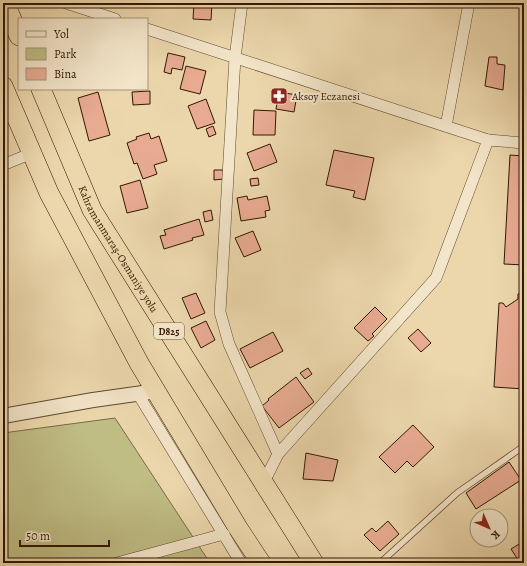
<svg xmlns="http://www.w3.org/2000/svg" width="527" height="566" font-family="Alegreya,serif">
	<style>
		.green { fill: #bfbc84; stroke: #786a44 }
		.building { fill: #e8ab92; stroke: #321704 }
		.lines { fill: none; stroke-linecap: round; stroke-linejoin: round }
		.service-casing { stroke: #60472e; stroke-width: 7 }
		.minor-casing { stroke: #60472e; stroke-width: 12 }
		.tertiary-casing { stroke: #60472e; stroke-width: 16 }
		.trunk-casing { stroke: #321704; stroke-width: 20 }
		.service { stroke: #f3e5c9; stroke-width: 5.5 }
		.minor { stroke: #f3e5c9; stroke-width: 11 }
		.tertiary { stroke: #f3e5c9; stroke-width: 14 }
		.trunk { stroke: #ecd7ac; stroke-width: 19 }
		.labels { text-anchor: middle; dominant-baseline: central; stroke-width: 4; stroke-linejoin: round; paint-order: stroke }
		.shield { fill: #f3e5c9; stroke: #6c553f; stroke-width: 1 }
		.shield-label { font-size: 10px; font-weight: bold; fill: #321704 }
		.poi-label { font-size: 11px; fill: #321704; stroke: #f3e5c9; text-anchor: start }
		.street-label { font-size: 11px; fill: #321704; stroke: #f3e5c9 }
	</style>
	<rect width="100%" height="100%" fill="#ecd7ac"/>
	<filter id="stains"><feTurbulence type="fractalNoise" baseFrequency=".005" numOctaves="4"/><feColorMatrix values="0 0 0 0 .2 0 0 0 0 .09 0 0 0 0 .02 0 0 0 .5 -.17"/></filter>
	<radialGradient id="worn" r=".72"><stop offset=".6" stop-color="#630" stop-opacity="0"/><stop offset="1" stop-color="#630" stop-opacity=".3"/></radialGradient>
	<path class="green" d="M115 418 210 563H3V433Z"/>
	<g class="building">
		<path d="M194 3H212L211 20 193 19Z"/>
		<path d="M168 53 185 57 182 70 172 68 171 74 164 72Z"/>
		<path d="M489 57H497V64L505 65 503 90 485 86Z"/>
		<path d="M186 66 206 71 200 94 180 89Z"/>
		<path d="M150 91V104L133 105 132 92Z"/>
		<path d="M98 92 110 135 89 141 78 98Z"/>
		<path d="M279 92 297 95 294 112 276 109Z"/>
		<path d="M206 99 215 123 197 129 188 106Z"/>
		<path d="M254 110 276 111 275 135H253Z"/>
		<path d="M213 126 216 134 209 137 206 129Z"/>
		<path d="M149 133 151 139 159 136 167 161 154 165 157 174 143 179 137 163 134 164 127 143 137 139 136 137Z"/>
		<path d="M270 144 277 162 254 171 247 153Z"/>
		<path d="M334 150 374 158 365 200 353 197 355 191 326 185Z"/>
		<path d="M510 155 524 156V265L504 264Z"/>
		<path d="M214 170H223V179L214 180Z"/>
		<path d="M258 178 259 185 251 186 250 179Z"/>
		<path d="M140 180 148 208 127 213 120 186Z"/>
		<path d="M247 196 248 200 267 196 270 210 265 211 266 217 241 221 237 198Z"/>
		<path d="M211 210 213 220 205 222 203 212Z"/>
		<path d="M199 219 204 235 192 238 193 240 164 249 160 236 166 235 164 230Z"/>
		<path d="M253 231 261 250 244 257 235 238Z"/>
		<path d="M524 290V389L494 387 499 303H503L506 307 518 299V294Z"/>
		<path d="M196 293 205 313 191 319 182 298Z"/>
		<path d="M375 307 387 319 372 334 374 336 368 341 354 328Z"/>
		<path d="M206 321 215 340 201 348 191 328Z"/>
		<path d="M418 329 431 343 421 352 408 338Z"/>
		<path d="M273 332 283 351 250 368 240 349Z"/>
		<path d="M308 368 312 374 305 379 300 373Z"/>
		<path d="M296 377 314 402 279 428 262 406 269 400 268 399Z"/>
		<path d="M413 425 434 447 413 467 407 461 395 473 379 457Z"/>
		<path d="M306 453 338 460 333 481 303 479Z"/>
		<path d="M509 462 521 480 476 509 466 493Z"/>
		<path d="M388 521 399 534 380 551 364 535 372 528 376 532Z"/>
		<path d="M524 541V563H520L511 549Z"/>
	</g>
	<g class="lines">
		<g class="service-casing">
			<path id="service" d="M380 563 457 493 524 446"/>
		</g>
		<g class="minor-casing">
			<g id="minor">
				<path d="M66 3 115 19"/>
				<path d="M242 3 235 58 220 312 229 344 278 454"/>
				<path d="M147 29 488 140 524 143"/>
				<path d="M446 126 469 3"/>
				<path d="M3 165 32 153"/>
				<path d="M138 394 241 563"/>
				<path d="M264 482 278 454 436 278 488 140"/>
				<path d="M117 563 224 534"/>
			</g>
		</g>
		<g class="tertiary-casing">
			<path id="tertiary" d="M3 416 93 400 157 391"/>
		</g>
		<g class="trunk-casing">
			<g id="trunk">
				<path d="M5 3 19 36"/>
				<path d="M3 86 49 193 139 363 238 528 261 563"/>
				<path id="s1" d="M41 89 92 210 314 563"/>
			</g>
		</g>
		<use href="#service" class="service"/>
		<use href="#minor" class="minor"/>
		<use href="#tertiary" class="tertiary"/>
		<use href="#trunk" class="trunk"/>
	</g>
	<defs>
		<g id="pharmacy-square" transform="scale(0.9)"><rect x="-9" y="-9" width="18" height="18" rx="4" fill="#8f2418" stroke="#f3e5c9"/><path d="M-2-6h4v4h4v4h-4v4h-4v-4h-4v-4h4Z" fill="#fff"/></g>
	</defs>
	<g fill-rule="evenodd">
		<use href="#pharmacy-square" x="279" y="96"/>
	</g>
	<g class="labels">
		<rect class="shield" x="154" y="323" width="30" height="16" rx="3"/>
		<g class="shield-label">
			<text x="169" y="331">D825</text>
		</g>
		<g class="poi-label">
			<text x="292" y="96">Aksoy Eczanesi</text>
		</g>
		<g class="street-label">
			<text stroke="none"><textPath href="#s1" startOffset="178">Kahramanmaraş-Osmaniye yolu</textPath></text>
		</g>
	</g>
	<rect width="527" height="566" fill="none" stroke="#ecd7ac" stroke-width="16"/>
	<rect x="4" y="4" width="519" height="558" fill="none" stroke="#321704" stroke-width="2"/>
	<rect x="8" y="8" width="511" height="550" fill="none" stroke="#321704"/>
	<rect x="18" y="18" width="130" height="72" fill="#f3e5c9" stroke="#a6937a"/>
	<rect x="26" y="31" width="20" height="6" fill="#f3e5c9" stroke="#a6937a"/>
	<text x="54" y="38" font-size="12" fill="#321704">Yol</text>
	<rect x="26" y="48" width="20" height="12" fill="#bfbc84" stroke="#a6937a"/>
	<text x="54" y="58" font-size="12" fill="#321704">Park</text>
	<rect x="26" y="68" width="20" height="12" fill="#e8ab92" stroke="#a6937a"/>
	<text x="54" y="78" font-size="12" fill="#321704">Bina</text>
	<g transform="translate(489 528) rotate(135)"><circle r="19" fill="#f3e5c9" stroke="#a6937a"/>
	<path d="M0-3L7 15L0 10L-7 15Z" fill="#8f2418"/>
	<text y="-6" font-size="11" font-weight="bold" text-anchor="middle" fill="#321704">K</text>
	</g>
	<path d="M20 540v6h89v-6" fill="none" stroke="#321704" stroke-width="2"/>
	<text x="26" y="540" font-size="12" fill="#321704" stroke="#f3e5c9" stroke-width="3" paint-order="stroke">50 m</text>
	<rect width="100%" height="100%" filter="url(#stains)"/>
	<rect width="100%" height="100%" fill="url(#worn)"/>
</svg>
